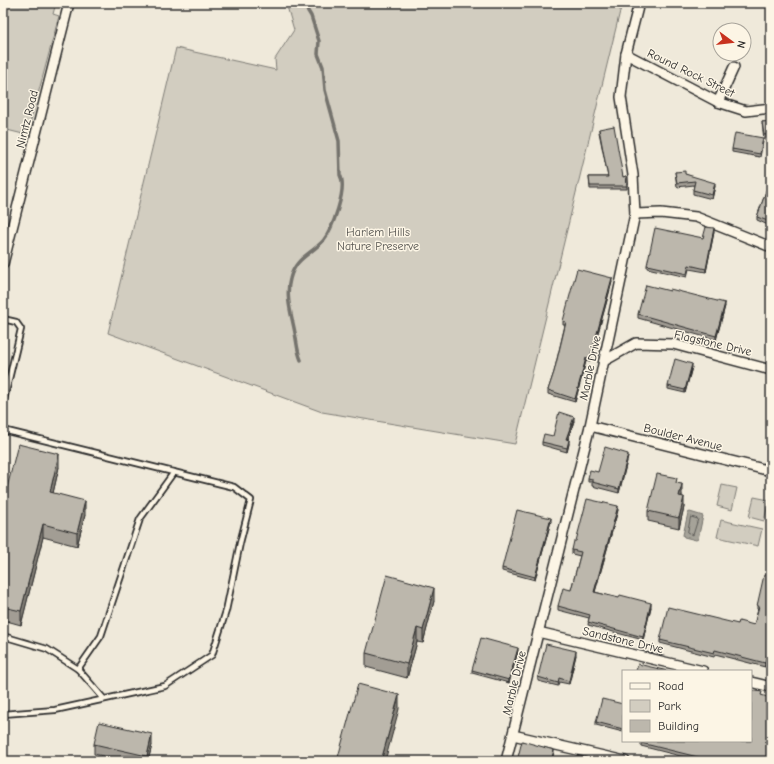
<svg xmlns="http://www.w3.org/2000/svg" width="774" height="764" font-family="'Comic Neue',sans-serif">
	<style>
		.green { fill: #d2cdc0; stroke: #7e7c76 }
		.water { fill: #a6a399; stroke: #75736d }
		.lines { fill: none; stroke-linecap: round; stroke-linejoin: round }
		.shore { stroke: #5c5b57; stroke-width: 1 }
		.stream { stroke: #75736d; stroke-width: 3.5 }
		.service-casing { stroke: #2b2b2b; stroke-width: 8 }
		.minor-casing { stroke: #2b2b2b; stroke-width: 12 }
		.service { stroke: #fcf5e5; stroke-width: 4.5 }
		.minor { stroke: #fcf5e5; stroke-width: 9 }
		.wall { fill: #a29d94; stroke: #2b2b2b }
		.shaded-wall { fill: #848078; stroke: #2b2b2b }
		.building { fill: #bcb7ac; stroke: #2b2b2b }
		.labels { text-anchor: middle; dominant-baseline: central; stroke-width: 3; stroke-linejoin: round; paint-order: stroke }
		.street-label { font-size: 12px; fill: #2b2b2b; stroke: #fcf5e5 }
		.park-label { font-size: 12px; fill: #555450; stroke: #fcf5e5 }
	</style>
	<rect width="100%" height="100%" fill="#efe9da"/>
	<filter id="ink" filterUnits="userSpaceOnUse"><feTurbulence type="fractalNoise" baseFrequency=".025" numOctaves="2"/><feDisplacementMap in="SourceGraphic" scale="8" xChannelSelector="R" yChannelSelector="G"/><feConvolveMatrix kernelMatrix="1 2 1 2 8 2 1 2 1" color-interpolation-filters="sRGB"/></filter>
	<g filter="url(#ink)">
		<g class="green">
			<path d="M3 3H56L53 14 59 16 27 135 3 129Z"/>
			<path d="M286 3H622L515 444 322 412 108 333 176 48 276 70 275 59 294 30Z"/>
			<path d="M722 485 737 488 732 510 717 506Z"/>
			<path d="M754 497 769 500 764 521 749 517Z"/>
			<path d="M721 520 762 529 758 546 717 537Z"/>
		</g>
		<path class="water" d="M690 512 703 516 698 539 696 540 684 537 683 535 688 513Z"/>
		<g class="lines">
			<path class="shore" d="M691 517 698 519 693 535 688 532Z"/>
			<path class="stream" d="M301 360C297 351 297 342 295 333 292 316 285 297 290 279 295 258 310 255 323 241 332 230 348 188 340 175L339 141 325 90 323 67 318 54 319 41 311 16 303 3"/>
			<g class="service-casing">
				<g id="service">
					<path d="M3 319 16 322 21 329 3 404"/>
					<path d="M3 430 234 487 251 500 240 543 226 611 212 655 165 686 55 710 3 714"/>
					<path d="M3 636 47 649 78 669 104 699"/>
					<path d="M78 669 101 636 140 519 174 472"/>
				</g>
			</g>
			<g class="minor-casing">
				<g id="minor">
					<path d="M626 54 718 102 746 111 771 108"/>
					<path d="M718 102 734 67"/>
					<path d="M635 214 661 213 696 217 771 247"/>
					<path d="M3 264 69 3"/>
					<path d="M604 361 636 343 673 344 771 370"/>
					<path d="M590 426 771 471"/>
					<path d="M538 632 703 671"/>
					<path d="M751 682 771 687"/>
					<path d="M513 735 625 761"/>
					<path d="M506 761 590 426 635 214 633 175 621 97 626 54 639 3"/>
				</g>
			</g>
			<use href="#service" class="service"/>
			<use href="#minor" class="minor"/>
		</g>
		<g class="wall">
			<path d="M771 121V139L764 140 762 122Z"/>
			<path d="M599 129 623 177 626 176 627 189H590L589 177H608L599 132Z"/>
			<path d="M763 142 760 157 732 152V149Z"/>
			<path d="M675 172 685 174 715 186 712 199 693 194V190L694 185 677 187Z"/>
			<path d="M771 177V218L768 225 757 220V217Z"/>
			<path d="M714 232 706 272 689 269 687 277 647 268V265L703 238Z"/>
			<path d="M612 282 590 362 586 361 575 402 548 394V390L554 372 565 325H563V321Z"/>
			<path d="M670 291 725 306 716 340 638 318V314Z"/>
			<path d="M692 367 685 393 668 389V386Z"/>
			<path d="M574 421 568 440 569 444 567 452 542 445V442L553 436Z"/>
			<path d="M628 457 619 493 592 486V482H588V478L598 472Z"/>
			<path d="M59 467 53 493 85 515 77 546 43 537 21 625 3 620V504Z"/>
			<path d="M677 483 682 495V497L684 507 679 528 648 521V511Z"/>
			<path d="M618 510 595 592 651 607 643 640 588 625 589 618 558 610V606L571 590 580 556 572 554V550L576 541Z"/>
			<path d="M551 521 535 580 502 571V568Z"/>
			<path d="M771 562V642L765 667 715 654 714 657 660 643V640L738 624 754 625 758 610 757 609V606L768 575Z"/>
			<path d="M434 601 423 643 417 642 407 678 366 667V653Z"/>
			<path d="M518 651 509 683 472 673V670Z"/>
			<path d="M576 655 569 684 559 682 558 686 538 681V677Z"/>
			<path d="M762 695 771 761H700L641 746V743Z"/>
			<path d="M623 704V732L596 725V722Z"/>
			<path d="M94 744 152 745 148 761H125L94 754Z"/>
		</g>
		<g class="shaded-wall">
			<path d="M715 183V186L712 199V195Z"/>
			<path d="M771 215V218L768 225V221Z"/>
			<path d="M714 228V232L706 272V269Z"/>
			<path d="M612 278V282L590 362V359Z"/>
			<path d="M725 303V306L716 340V336Z"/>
			<path d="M586 358V361L575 402V399Z"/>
			<path d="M692 364V367L685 393V390Z"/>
			<path d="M574 417V421L566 443V439Z"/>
			<path d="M569 440V444L567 452V448Z"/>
			<path d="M59 454V467L50 506V492Z"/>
			<path d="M628 454V457L619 493V489Z"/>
			<path d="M682 484V495L679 506V496Z"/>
			<path d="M684 497V507L679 528V518Z"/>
			<path d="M85 501V515L77 546V533Z"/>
			<path d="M618 506V510L594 595V592Z"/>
			<path d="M551 518V521L535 580V577Z"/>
			<path d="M43 524V537L21 625V611Z"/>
			<path d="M434 588V601L423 643V630Z"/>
			<path d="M651 603V607L643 640V637Z"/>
			<path d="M417 628V642L407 678V664Z"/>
			<path d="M771 639V642L765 667V663Z"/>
			<path d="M518 648V651L509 683V680Z"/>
			<path d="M6 651V665L3 676V662Z"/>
			<path d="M576 651V655L569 684V681Z"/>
			<path d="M399 695V709L385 761H381Z"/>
			<path d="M152 734V745L148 761H147V756Z"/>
			<path d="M554 750V753L552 761H551Z"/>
		</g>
		<g class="building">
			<path d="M771 121V134L764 135 762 122Z"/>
			<path d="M614 126 623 177 626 176 627 186H590L589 177H608L599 129Z"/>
			<path d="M735 133 763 138 760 154 732 149Z"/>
			<path d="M685 171V174L715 183 712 195 693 190 695 181 677 183 675 172Z"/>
			<path d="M771 177V215L768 221 757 217Z"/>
			<path d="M706 227 714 228 706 269 689 265 687 274 647 265 655 228 703 238Z"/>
			<path d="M577 269 612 278 590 359 586 358 575 399 548 390 554 372 566 322 563 321Z"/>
			<path d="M646 285 670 291V289L725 303 716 336 638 314Z"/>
			<path d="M675 359 692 364 685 390 668 386Z"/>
			<path d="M559 412 574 417 566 439 569 440 567 448 542 442 544 434 553 436Z"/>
			<path d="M18 444 59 454 50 492 85 501 77 533 43 524 21 611 3 607V504Z"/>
			<path d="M605 447 628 454 619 489 592 482V479L588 478 590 470 598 472Z"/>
			<path d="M657 474 677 478 676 483 682 484 679 496 684 497 679 518 648 511Z"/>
			<path d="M587 499 618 506 594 592 619 598 620 595 651 603 643 637 588 622 590 615 558 606 563 588 571 590 581 552 572 550 574 541H576Z"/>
			<path d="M517 510 551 518 535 577 502 568Z"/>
			<path d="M771 562V639L765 663 715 650 714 653 660 640 668 607 738 624 739 621 754 625 759 606H757L764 575H768Z"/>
			<path d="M387 575 434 588 423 630 417 628 407 664 366 653Z"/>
			<path d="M481 638 518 648 509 680 472 670Z"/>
			<path d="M546 644 576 651 569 681 559 678 558 683 538 677Z"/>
			<path d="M3 650 6 651 3 662Z"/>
			<path d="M638 664 668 671H636Z"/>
			<path d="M358 684 399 695 381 761H337Z"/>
			<path d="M751 690 762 692 761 695 771 698V761H714L641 743 642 741H751Z"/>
			<path d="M602 699 623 704V729L596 722Z"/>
			<path d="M99 722 152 734 147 756 94 744Z"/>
			<path d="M522 741 554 750 551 761H517Z"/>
		</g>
	</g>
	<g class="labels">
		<g class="street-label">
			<text transform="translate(691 73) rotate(26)">Round Rock Street</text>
			<text transform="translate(27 119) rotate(-76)">Nimtz Road</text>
			<text transform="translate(713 343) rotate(13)">Flagstone Drive</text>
			<text transform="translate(590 368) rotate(-78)">Marble Drive</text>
			<text transform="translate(683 437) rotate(14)">Boulder Avenue</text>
			<text transform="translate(623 640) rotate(13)">Sandstone Drive</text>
			<text transform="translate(514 683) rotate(-76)">Marble Drive</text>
		</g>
		<g class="park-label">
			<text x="378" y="232">Harlem Hills<tspan x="378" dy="14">Nature Preserve</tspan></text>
		</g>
	</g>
	<rect width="774" height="764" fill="none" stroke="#fcf5e5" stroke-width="16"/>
	<rect x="8" y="8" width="758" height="748" fill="none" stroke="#2b2b2b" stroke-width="1.5" filter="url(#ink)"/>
	<rect x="622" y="670" width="130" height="72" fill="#fcf5e5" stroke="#a8a49b"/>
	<rect x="630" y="683" width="20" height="6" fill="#fcf5e5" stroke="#a8a49b"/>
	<text x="658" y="690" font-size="12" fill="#2b2b2b">Road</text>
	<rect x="630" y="700" width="20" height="12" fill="#d2cdc0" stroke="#a8a49b"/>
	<text x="658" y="710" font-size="12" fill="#2b2b2b">Park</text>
	<rect x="630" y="720" width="20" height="12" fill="#bcb7ac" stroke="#a8a49b"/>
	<text x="658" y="730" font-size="12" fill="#2b2b2b">Building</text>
	<g transform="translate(732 42) rotate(105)"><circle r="19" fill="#fcf5e5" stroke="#a8a49b"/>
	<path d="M0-3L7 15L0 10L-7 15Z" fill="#c8321e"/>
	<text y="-6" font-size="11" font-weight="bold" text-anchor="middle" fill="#2b2b2b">N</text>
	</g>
</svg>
